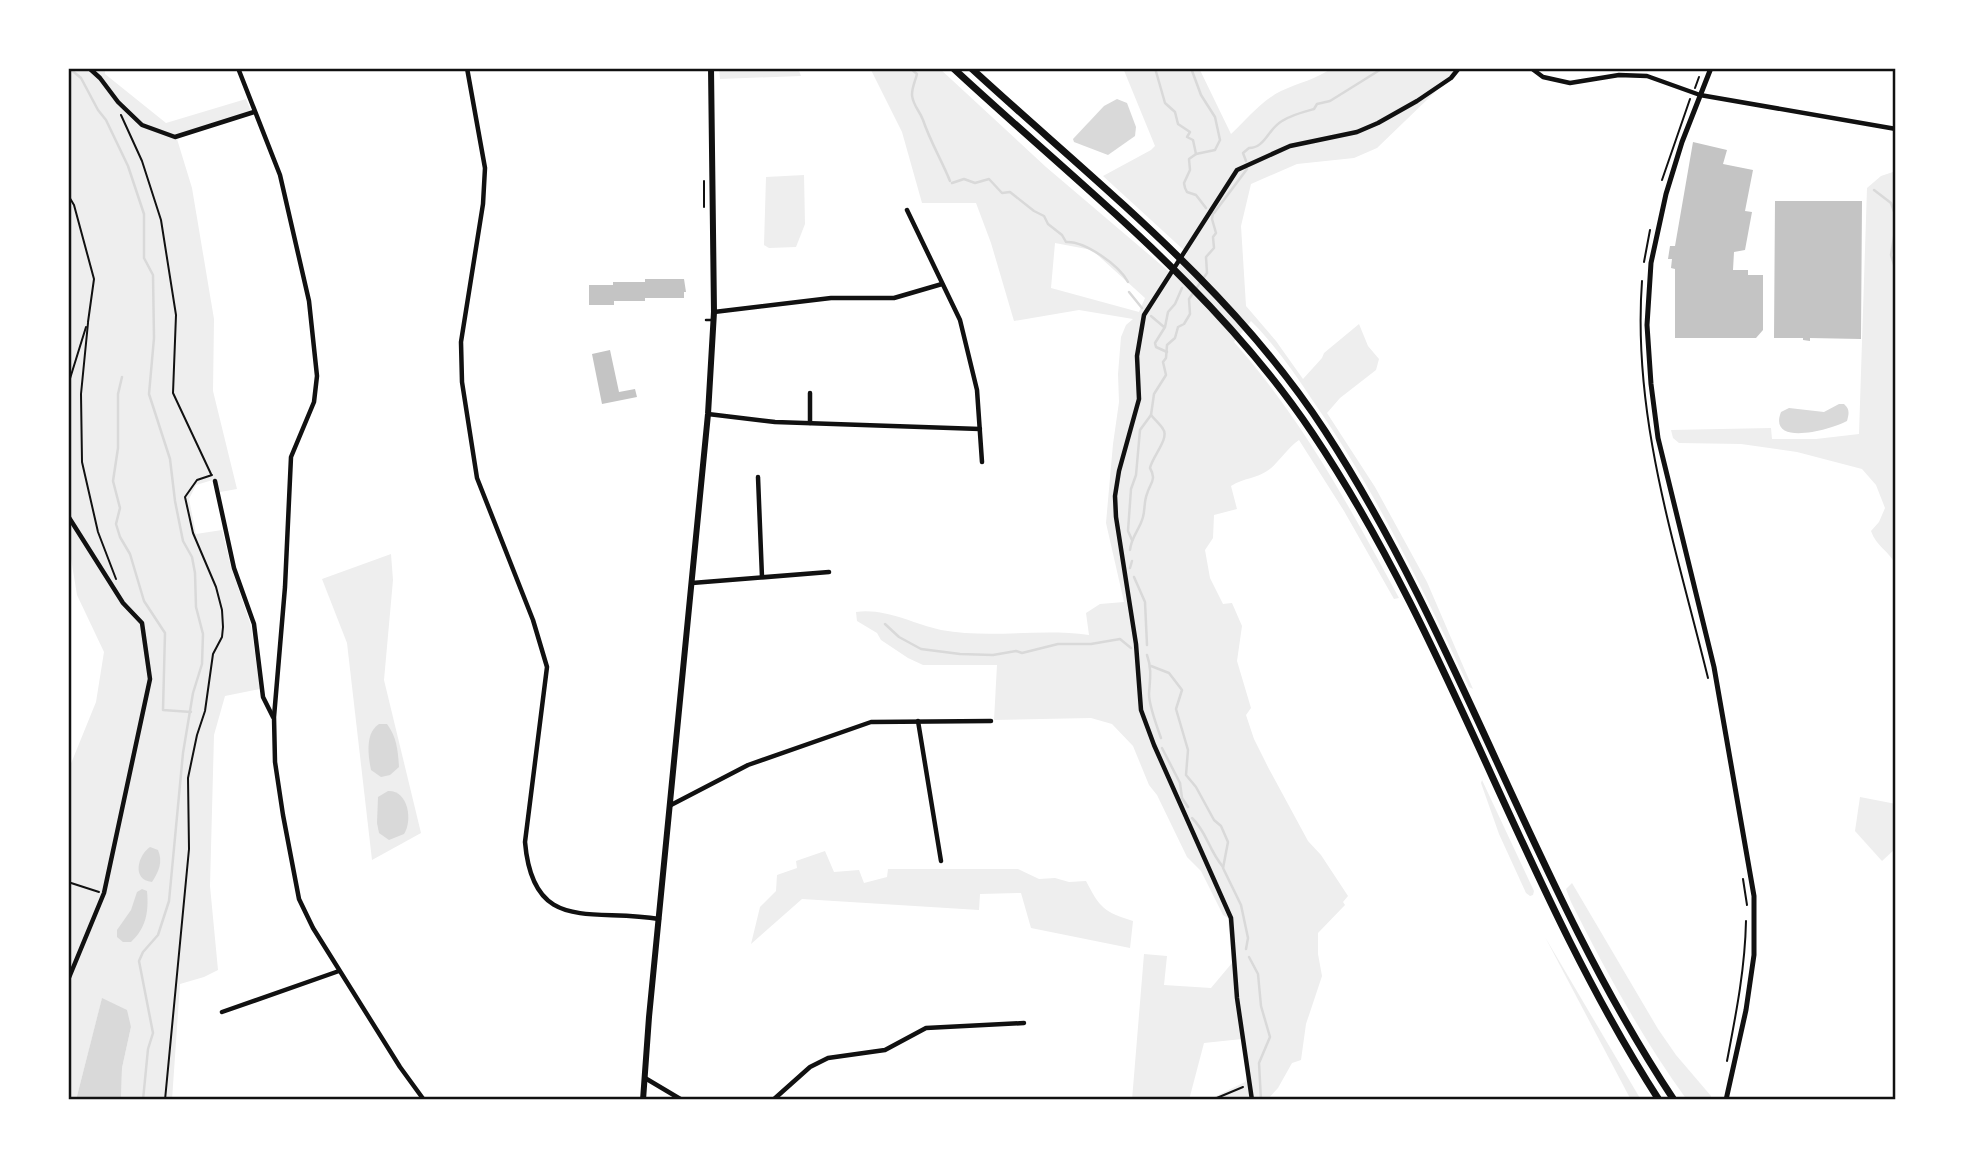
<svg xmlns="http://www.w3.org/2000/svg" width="1964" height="1168" font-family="Jost,sans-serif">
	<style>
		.green { fill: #eee; fill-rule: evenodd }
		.water { fill: #d9d9d9 }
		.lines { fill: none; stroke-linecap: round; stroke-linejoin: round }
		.stream { stroke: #d9d9d9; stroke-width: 2.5 }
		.building { fill: #c4c4c4 }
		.path { stroke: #111; stroke-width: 2 }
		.service { stroke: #111; stroke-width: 2.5 }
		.minor { stroke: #111; stroke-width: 4.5 }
		.tertiary { stroke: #111; stroke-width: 5 }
		.secondary { stroke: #111; stroke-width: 6 }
		.trunk { stroke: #111; stroke-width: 7 }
		.neatline { fill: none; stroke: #111; stroke-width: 2.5 }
	</style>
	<rect width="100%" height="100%" fill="#fff"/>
	<g class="green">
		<path d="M68 68H105V74L166 123 246 99 251 111 177 139 192 188 214 319 213 391 237 489 220 492 216 479 196 485 189 499 196 534 222 530 231 567 251 626 260 689 225 696 214 735 210 886 218 970 204 977 180 984 172 1100H121L122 1068 131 1027 102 999 76 1100H68V771L96 702 104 652 77 595 68 540 70 274Z"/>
		<path d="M719 68H798L801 76 720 79Z"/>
		<path d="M870 68H939L1046 167 1173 275 1187 253 1103 176 1151 150 1155 146 1123 68H1199L1231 134C1247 119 1261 101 1281 91 1298 83 1317 79 1332 68H1460L1377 148 1354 158 1297 164 1251 184 1241 226 1246 306 1276 341 1303 379 1322 358 1324 353 1359 324 1368 346 1379 359 1376 370 1340 398 1327 413 1375 487 1427 582 1473 689 1469 687C1423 589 1375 490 1313 401 1295 374 1275 345 1251 321L1234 342C1302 419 1351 509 1399 598L1394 599 1344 511 1299 440C1287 448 1277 465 1267 471 1257 478 1244 478 1231 486L1237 509 1214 515 1213 538 1205 550 1210 578 1223 604 1232 603 1242 626 1237 661 1251 708 1246 715 1254 739 1269 769 1308 841 1321 855 1348 896 1343 902 1345 905 1318 933V954L1322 976 1306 1024 1301 1060 1292 1063 1278 1088 1267 1100H1208L1245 1082 1248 1074 1242 1039 1204 1043 1189 1100H1132L1144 954 1167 956 1164 985 1211 988 1232 963 1228 918 1223 915 1201 871 1187 857 1157 795 1149 785 1133 746 1112 724 1091 718 994 720 997 665H923L908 658 881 640 877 633 857 621 856 612C886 608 913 624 941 630 990 639 1040 628 1089 635L1086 613 1100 604 1124 602 1106 523 1113 444 1119 402 1118 374 1121 337 1126 325 1133 319 1079 310 1014 321 991 243 976 203H922L902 132ZM1055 243 1092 250 1145 298 1139 312 1051 288Z"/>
		<path d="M1893 172 1896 177V565C1889 551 1876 546 1871 531L1879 522 1885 508 1876 485 1862 469 1797 452 1741 444 1679 443 1673 438 1671 430 1771 428 1772 439H1816L1859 434 1867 188 1881 176Z"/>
		<path d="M804 175 805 224 796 247 769 248 764 245 766 177Z"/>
		<path d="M391 554 393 580 384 680 421 833 372 860 347 643 322 579Z"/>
		<path d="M1482 780 1534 891 1533 895 1530 896 1526 893 1499 834 1481 783Z"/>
		<path d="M1860 797 1896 804V848L1882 861 1855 831Z"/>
		<path d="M825 851 834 872 859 870 864 883 887 877 888 869H1018L1039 879 1055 878 1069 882 1086 881C1100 908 1104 912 1133 921L1130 948 1031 928 1021 893 980 894 979 910 802 899 751 944 760 907 776 891 777 875 797 868 796 861Z"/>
		<path d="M1572 883 1658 1029 1676 1055 1711 1096V1100H1687C1642 1038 1605 970 1571 902L1566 889Z"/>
		<path d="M1545 937 1641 1100H1631Z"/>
	</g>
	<g class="water">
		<path d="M1117 99 1127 103 1136 127 1135 136 1108 155 1074 142 1073 139 1104 106Z"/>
		<path d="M1839 404H1844C1850 409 1849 414 1847 421 1833 429 1767 448 1781 412L1789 408 1824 412Z"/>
		<path d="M379 724H387C397 737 398 752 399 767L390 775 381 777 371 770C368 755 365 733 379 724Z"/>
		<path d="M388 791C408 790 413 820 404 834L389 840 379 833 377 823 378 797Z"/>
		<path d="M150 847 158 850C163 862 159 871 152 882 131 880 138 855 150 847Z"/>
		<path d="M142 889 147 891C149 912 146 928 131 942H123L117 937V930L131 910 137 892Z"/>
		<path d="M102 998 127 1010 131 1027 122 1068 121 1100H76Z"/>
	</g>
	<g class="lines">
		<g class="stream">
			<path d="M69 68 81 78 98 110 106 120 128 166 144 214V258L153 275 154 338 149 394 170 459 175 501 183 541 192 557 195 573 196 607 203 634 202 664 193 693 183 753 169 901 158 935 143 952 139 961 153 1033 148 1049 143 1100"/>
			<path d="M910 68 917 74C915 82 912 87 912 95 913 106 920 111 923 120 930 141 942 161 950 181"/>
			<path d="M1155 68 1165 103 1175 112 1178 124 1190 132 1187 137 1193 140 1196 154 1189 159 1190 170 1184 183 1185 188 1187 192 1196 195 1206 208"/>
			<path d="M1191 68 1201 95 1215 117 1220 140 1215 150 1196 154"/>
			<path d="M1246 161 1243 153 1249 148C1265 148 1268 129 1282 121 1291 115 1303 112 1314 109L1317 104 1330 101 1383 68"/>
			<path d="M952 183 964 179 975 183 989 179 1002 193 1010 192 1034 211 1044 216 1048 224 1062 235 1066 242C1085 241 1119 265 1128 282"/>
			<path d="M1874 190 1891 203 1896 217"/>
			<path d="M1214 213 1247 169"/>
			<path d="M1896 225 1891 255 1896 271"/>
			<path d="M1129 292 1142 308"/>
			<path d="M1151 316 1164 327"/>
			<path d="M1167 352 1156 347 1155 343 1165 327 1168 312 1175 304 1182 288"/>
			<path d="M122 377 118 394V448L113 481 120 508 116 524 120 537 130 554 144 601 165 633 163 710 191 712"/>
			<path d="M1132 540 1128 531 1131 489 1136 475 1140 430 1151 415 1154 394 1166 375 1163 362 1166 358 1167 345 1175 338 1178 327 1184 324 1190 314 1189 299 1207 273 1206 257 1214 248 1213 237 1216 233 1212 219 1213 213"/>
			<path d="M1130 550C1131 537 1140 529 1143 517 1145 510 1144 501 1147 494 1150 483 1157 480 1150 468 1152 457 1170 438 1163 429 1160 424 1155 420 1151 415"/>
			<path d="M1130 568 1132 561"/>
			<path d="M1134 577 1145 602 1147 645"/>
			<path d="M885 624 899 637 921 649 960 654 993 655 1016 651 1022 653 1058 644H1091L1120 639 1131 648"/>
			<path d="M1147 655C1152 669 1150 679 1149 694 1149 705 1157 727 1161 738"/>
			<path d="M1151 666 1169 673 1182 690 1176 709 1188 750 1186 775 1196 787 1214 820 1221 826 1228 842 1223 868 1241 905 1248 938 1246 949"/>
			<path d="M1162 748 1180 783 1182 798 1188 807"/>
			<path d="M1192 818C1207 832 1208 849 1223 867"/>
			<path d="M1249 957 1258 974 1261 1006 1270 1037 1259 1063 1261 1100"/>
		</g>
	</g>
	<g class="building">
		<path d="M1693 142 1727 150 1723 164 1753 170 1745 211 1752 212 1745 250 1734 252 1733 270H1748V275H1763V330L1756 338H1675V269L1671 268 1672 259H1668L1670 246H1675Z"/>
		<path d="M1775 201H1862L1861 339 1810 338V341L1803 340V338H1774Z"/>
		<path d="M645 279H684L686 292H684V298H645V301H614V305H589V285H613V282H645Z"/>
		<path d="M610 350 619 392 635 389 637 397 602 404 592 354Z"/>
	</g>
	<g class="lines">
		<g class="path">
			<path d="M1695 88 1699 77"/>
			<path d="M121 115 142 161 161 220 176 315 173 393 211 474"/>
			<path d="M1662 180 1690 99"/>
			<path d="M704 181V207"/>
			<path d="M68 195 74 205 94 279 88 322"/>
			<path d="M1644 262 1650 230"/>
			<path d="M1642 281C1632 418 1676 547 1708 678"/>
			<path d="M88 323 81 394 82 462 98 532 116 579"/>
			<path d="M68 385 86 327"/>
			<path d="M1743 879 1747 905"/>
			<path d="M68 882 99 892"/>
			<path d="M1727 1061C1736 1014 1745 969 1746 921"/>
			<path d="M165 1100 189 849 188 778 197 735 205 711 213 654 222 637 223 627 222 610 216 587 193 533 185 497 197 480 212 475"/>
			<path d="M1212 1100 1243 1087"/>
		</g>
		<path class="service" d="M706 320H713"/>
		<g class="minor">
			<path d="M89 68 100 78 118 102 142 125 175 137 254 112"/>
			<path d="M238 68 280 175 309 301 317 376 314 402 291 457 285 587 274 717 275 762 283 815 299 899 313 928 400 1067 424 1100"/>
			<path d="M467 68 485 168 483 204 461 342 462 382 477 478 533 620 547 667 525 842C533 936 593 907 659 919"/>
			<path d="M1531 68 1543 77 1570 83 1619 75 1647 76 1700 95 1896 129"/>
			<path d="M907 210 960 320 977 390 982 462"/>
			<path d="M714 312 831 298H894L942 284"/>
			<path d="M810 393V423"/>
			<path d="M708 414 775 422 980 429"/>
			<path d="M758 477 762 577"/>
			<path d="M215 481 234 568 254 624 263 697 273 717"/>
			<path d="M68 516 123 603 142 623 150 679 104 893 68 980"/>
			<path d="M692 583 829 572"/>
			<path d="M918 721 941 861"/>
			<path d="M671 805 748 765 871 722 991 721"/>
			<path d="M222 1012 339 971"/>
			<path d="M645 1078 682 1100"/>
			<path d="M773 1100 810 1067 828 1058 885 1050 926 1028 1024 1023"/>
			<path d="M1252 1100 1237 998 1231 918 1154 745 1141 710 1136 644 1116 517 1115 496 1119 471 1139 399 1137 356 1144 315 1237 170 1290 146 1357 132 1378 123 1417 101 1451 78 1459 68"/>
		</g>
		<path class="tertiary" d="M1711 68 1682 142 1666 194 1651 263 1647 325 1651 384 1658 438 1714 667 1754 896V955L1746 1010 1726 1100"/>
		<path class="secondary" d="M643 1100 649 1017 708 414 714 312 711 68"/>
		<g class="trunk">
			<path d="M953 68C1079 185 1217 290 1313 434 1453 643 1523 889 1659 1100"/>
			<path d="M971 68C1096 183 1231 287 1325 431 1463 643 1534 889 1674 1100"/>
		</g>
	</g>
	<rect width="1964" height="1168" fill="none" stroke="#ffffff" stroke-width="140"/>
	<rect x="70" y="70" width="1824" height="1028" class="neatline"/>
</svg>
